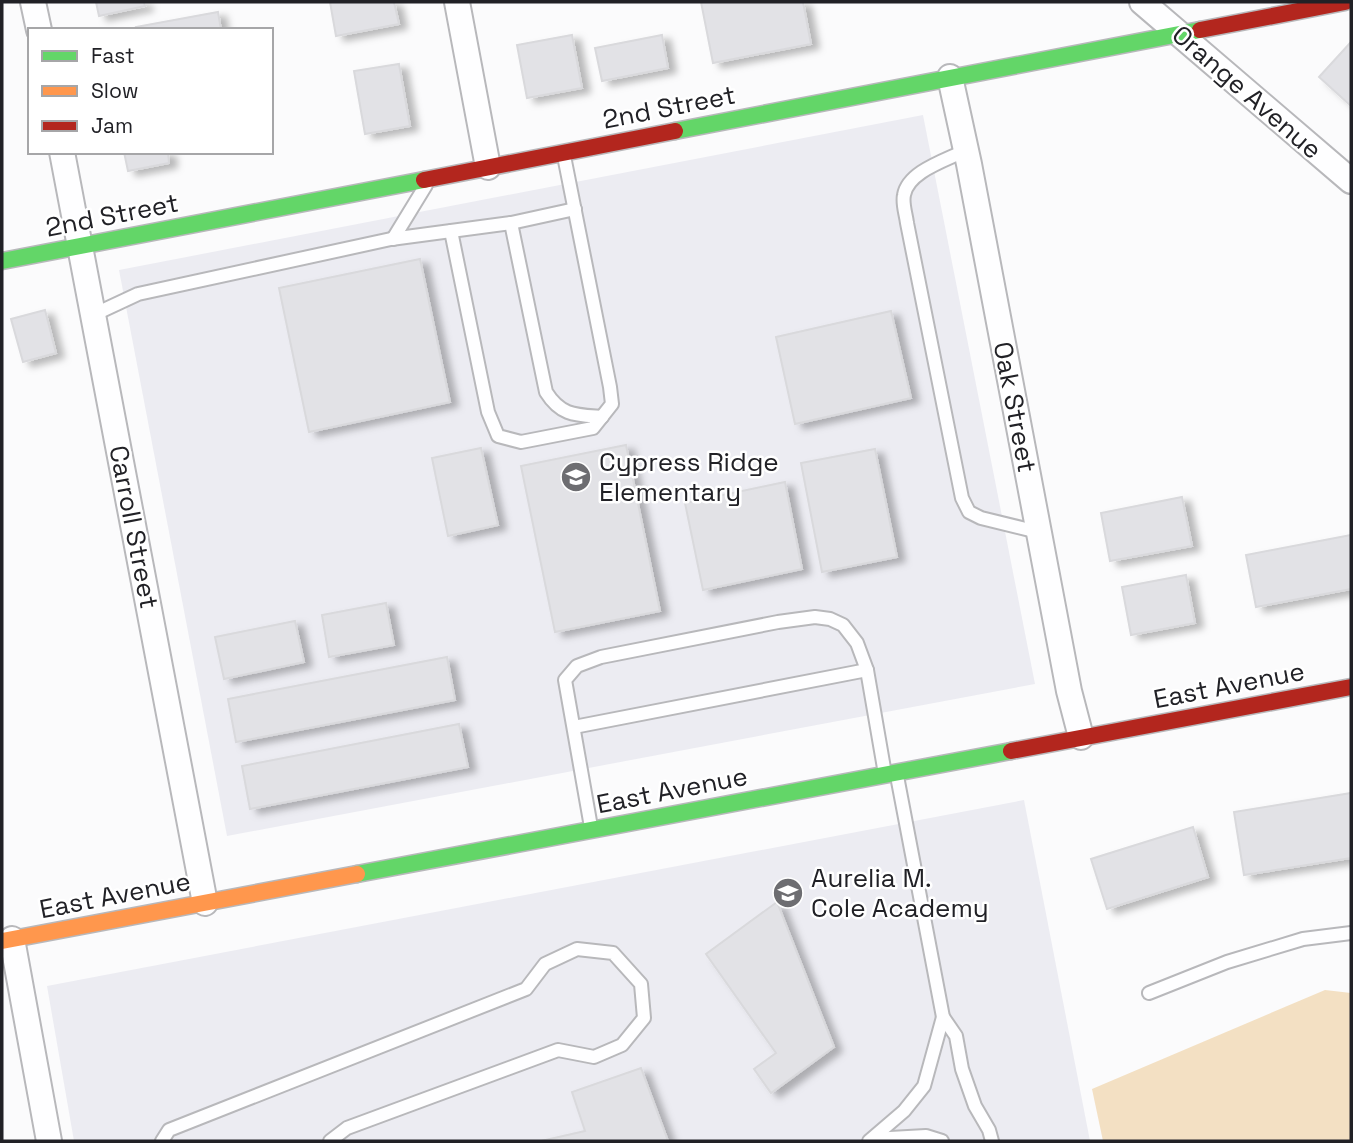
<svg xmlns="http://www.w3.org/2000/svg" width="1353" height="1143" font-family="'Space Grotesk',sans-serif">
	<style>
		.built { fill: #ececf2 }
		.green { fill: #f3e0c3 }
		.building { fill: #e2e2e6; stroke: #d9d9dc; stroke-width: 2; filter: url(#shadow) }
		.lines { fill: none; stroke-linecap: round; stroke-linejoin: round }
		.lane-casing { stroke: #b8b8bb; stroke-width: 16 }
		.street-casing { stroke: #b8b8bb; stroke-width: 28 }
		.fast-casing { stroke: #b8b8bb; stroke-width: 19 }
		.slow-casing { stroke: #b8b8bb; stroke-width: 19 }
		.jam-casing { stroke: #b8b8bb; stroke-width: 19 }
		.lane { stroke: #fefeff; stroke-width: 12 }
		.street { stroke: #fefeff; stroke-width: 24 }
		.fast { stroke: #63d668; stroke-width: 16 }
		.slow { stroke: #ff974d; stroke-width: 16 }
		.jam { stroke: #b3261e; stroke-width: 16 }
		.labels { text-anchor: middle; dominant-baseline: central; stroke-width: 5; stroke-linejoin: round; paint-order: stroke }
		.street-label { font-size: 26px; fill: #212126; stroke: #fff }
		.poi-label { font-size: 26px; fill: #212126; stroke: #fff; text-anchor: start }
	</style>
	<defs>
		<filter id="shadow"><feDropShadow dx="8" dy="4.5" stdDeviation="3.5" flood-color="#0004"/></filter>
	</defs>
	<rect width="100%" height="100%" fill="#fbfbfc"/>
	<g class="built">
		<path d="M923 115 1035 684 227 836 119 270Z"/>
		<path d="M1024 800 1090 1141H74L47 986Z"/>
	</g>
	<path class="green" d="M1325 990 1351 993V1141H1103L1092 1089Z"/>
	<g class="building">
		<path d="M96 2H144L145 6 99 16Z"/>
		<path d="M330 2H394L399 24 336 36Z"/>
		<path d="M701 2H803L811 44 713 63Z"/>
		<path d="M218 12 221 30H137L136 27Z"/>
		<path d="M572 35 582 88 527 98 517 45Z"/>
		<path d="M662 35 668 68 602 81 595 48Z"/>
		<path d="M1350 43 1351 45V106L1319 77Z"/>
		<path d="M399 64 410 126 365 134 354 71Z"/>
		<path d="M124 152H168L169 163 128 171Z"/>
		<path d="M420 259 450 402 309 432 279 288Z"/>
		<path d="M45 310 56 353 23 362 11 319Z"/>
		<path d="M891 311 911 398 795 424 776 337Z"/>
		<path d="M626 445 660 611 555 632 521 466Z"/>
		<path d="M481 448 498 525 448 536 432 458Z"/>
		<path d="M875 449 897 557 822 572 801 463Z"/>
		<path d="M785 482 802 569 703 590 685 503Z"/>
		<path d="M1182 497 1192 546 1110 561 1101 513Z"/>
		<path d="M1351 535V589L1256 607 1246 555Z"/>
		<path d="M1186 575 1195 623 1131 635 1122 587Z"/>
		<path d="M386 603 394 645 329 657 322 615Z"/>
		<path d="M295 621 304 662 224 679 215 637Z"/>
		<path d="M447 657 455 700 236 742 228 699Z"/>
		<path d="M459 724 468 767 250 809 242 766Z"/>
		<path d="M1351 793V858L1244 875 1234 812Z"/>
		<path d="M1193 827 1208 877 1107 909 1091 859Z"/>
		<path d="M777 902 834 1047 771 1093 754 1069 776 1053 706 954Z"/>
		<path d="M641 1068 668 1141H541L585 1131 572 1092Z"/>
	</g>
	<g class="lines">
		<g class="lane-casing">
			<g id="lane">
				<path d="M966 150C947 160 908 171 904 195 902 204 906 214 907 223L962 498 969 512 981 518 1038 532"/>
				<path d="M511 223 546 392C561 416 576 415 602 417"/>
				<path d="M451 231 488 412 498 436 521 442 593 428 612 404 610 387 564 156"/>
				<path d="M393 239 426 185"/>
				<path d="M93 315 138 294 391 239 511 223 575 209"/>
				<path d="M574 727 867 670"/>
				<path d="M897 776 943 1017 956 1036 962 1069 975 1106 989 1130 992 1141"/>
				<path d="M591 827 565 680 577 666 601 657 778 622 815 617 830 619 843 625 857 643 867 670 885 774"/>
				<path d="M1149 993 1227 962 1303 939 1351 933"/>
				<path d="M872 1139 926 1136 942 1141"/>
				<path d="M162 1141 169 1130 526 989 545 964 577 949 613 953 641 984 644 1018 622 1045 594 1057 558 1050 347 1128 330 1141"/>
				<path d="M869 1141 904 1111 924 1086 943 1017"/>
			</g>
		</g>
		<g class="street-casing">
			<g id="street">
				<path d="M33 2 39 30"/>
				<path d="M457 2 488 167"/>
				<path d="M1142 2 1351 181"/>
				<path d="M950 77 969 164 1069 691 1081 737"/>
				<path d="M62 152 205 903"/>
				<path d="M12 939 49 1141"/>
			</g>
		</g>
		<g class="fast-casing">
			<g id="fast">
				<path d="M675 131 1200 30"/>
				<path d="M2 261 424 180"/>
				<path d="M357 874 1011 751"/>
			</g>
		</g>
		<g class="slow-casing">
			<path id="slow" d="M2 941 357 874"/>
		</g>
		<g class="jam-casing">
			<g id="jam">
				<path d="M1200 30 1345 2"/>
				<path d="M424 180 675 131"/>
				<path d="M1011 751 1351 687"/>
			</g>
		</g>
		<use href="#lane" class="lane"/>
		<use href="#street" class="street"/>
		<use href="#fast" class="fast"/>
		<use href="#slow" class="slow"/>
		<use href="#jam" class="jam"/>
	</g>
	<defs>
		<g id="school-disc" transform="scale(1.575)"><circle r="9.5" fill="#6d6d71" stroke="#fff"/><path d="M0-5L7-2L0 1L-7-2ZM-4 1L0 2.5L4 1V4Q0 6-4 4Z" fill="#fff"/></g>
	</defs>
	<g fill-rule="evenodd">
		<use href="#school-disc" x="576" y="477"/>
		<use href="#school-disc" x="788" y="893"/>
	</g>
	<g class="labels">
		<g class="street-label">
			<text transform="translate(1247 92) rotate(41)">Orange Avenue</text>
			<text transform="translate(669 107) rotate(-11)">2nd Street</text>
			<text transform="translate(112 215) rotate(-11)">2nd Street</text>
			<text transform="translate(1015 407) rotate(79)">Oak Street</text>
			<text transform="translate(134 527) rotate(79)">Carroll Street</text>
			<text transform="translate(1229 685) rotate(-11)">East Avenue</text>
			<text transform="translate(672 790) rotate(-11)">East Avenue</text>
			<text transform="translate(115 895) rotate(-11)">East Avenue</text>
		</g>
		<g class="poi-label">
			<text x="599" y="462">Cypress Ridge<tspan x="599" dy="30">Elementary</tspan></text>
			<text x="811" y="878">Aurelia M.<tspan x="811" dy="30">Cole Academy</tspan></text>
		</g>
	</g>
	<rect width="1353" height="1143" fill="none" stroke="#212126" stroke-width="7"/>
	<rect x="28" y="28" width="245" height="126" fill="#ffffff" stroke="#a6a6a8" stroke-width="2"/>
	<rect x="42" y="51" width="35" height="10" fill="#63d668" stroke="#a6a6a8" stroke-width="2"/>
	<text x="91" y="63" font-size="21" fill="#212126">Fast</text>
	<rect x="42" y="86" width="35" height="10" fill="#ff974d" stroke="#a6a6a8" stroke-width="2"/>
	<text x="91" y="98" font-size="21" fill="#212126">Slow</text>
	<rect x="42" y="121" width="35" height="10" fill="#b3261e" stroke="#a6a6a8" stroke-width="2"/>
	<text x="91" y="133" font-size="21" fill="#212126">Jam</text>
</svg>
